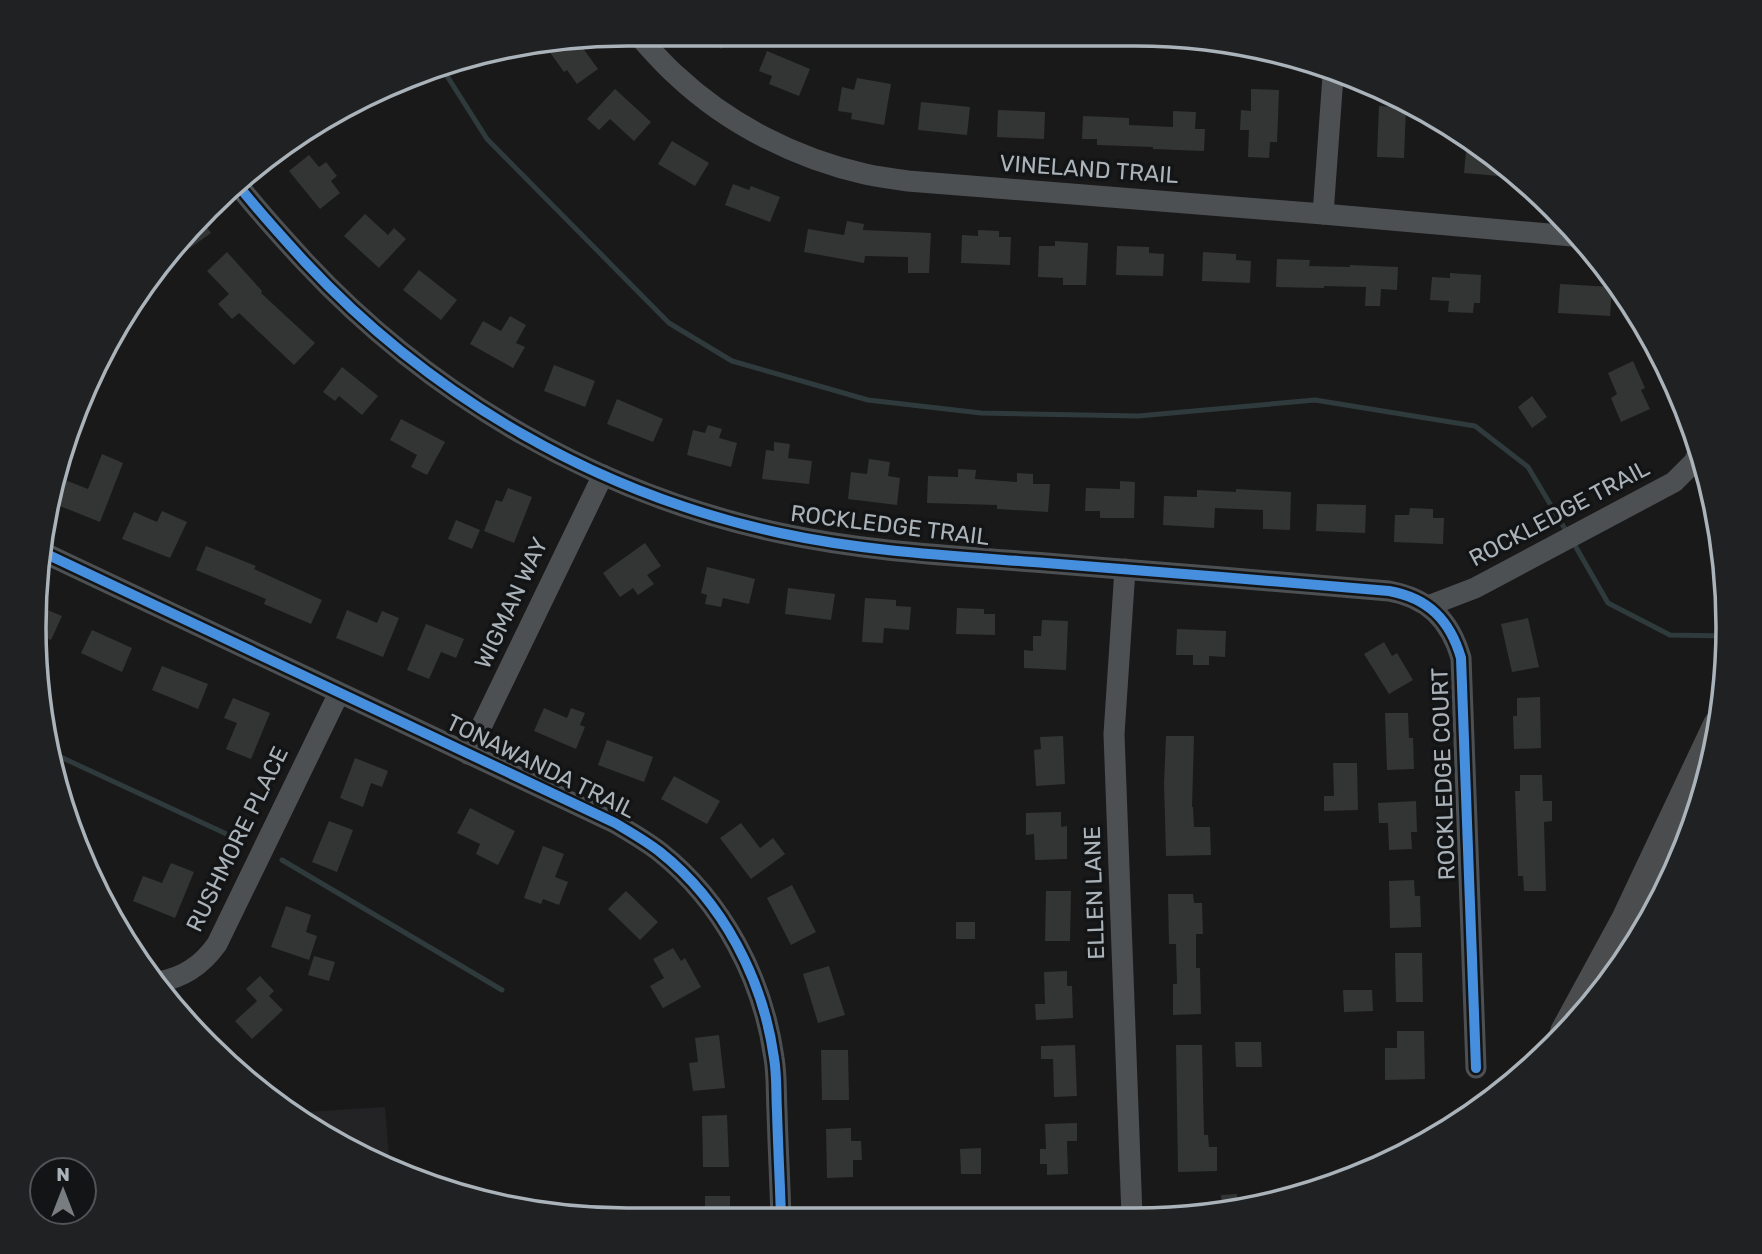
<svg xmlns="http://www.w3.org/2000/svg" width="1762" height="1254" font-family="Rubik,sans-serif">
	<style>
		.built { fill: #232325 }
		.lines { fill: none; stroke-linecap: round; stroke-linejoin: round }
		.stream { stroke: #2f3a3c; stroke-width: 5 }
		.building { fill: #333434 }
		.minor { stroke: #4d5052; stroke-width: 21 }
		.highway { stroke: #4b4c4e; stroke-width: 30 }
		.cycleway-casing { stroke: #131415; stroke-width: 15 }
		.cycleway { stroke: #468fdf; stroke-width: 10 }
		.labels { text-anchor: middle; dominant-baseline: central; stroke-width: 7; stroke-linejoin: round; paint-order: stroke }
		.street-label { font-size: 23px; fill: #abb3ba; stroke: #131415 }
		.rim { fill: none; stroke: #abb3ba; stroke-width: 3.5 }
	</style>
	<rect width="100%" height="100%" fill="#191919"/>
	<path class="built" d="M385 1107 390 1169 365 1160 289 1113Z"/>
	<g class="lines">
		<g class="stream">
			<path d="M442 68 487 139 669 323 732 361 868 400 981 413 1138 416 1315 400 1475 426 1528 467 1568 534"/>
			<path d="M1573 542 1608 603 1670 635 1726 636"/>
			<path d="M52 753 233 837"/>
			<path d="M282 860 502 990"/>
		</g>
	</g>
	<g class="building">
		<path d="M704 33H736L721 49Z"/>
		<path d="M577 40 598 69 577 84 567 70 564 72 544 44Z"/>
		<path d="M767 51 810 69 799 96 769 84 772 76 759 71Z"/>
		<path d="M857 78 891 84 884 125 851 119 852 113 838 111 842 87 854 90Z"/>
		<path d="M615 89 651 122 634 141 610 119 599 130 587 119Z"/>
		<path d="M1251 89 1279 90 1277 142H1270L1269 158 1248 157 1249 130H1240L1241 110 1251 111Z"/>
		<path d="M921 102 970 107 967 135 918 130Z"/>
		<path d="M1379 106 1406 107 1404 158 1377 157Z"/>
		<path d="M998 110 1045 112 1044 139 997 137Z"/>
		<path d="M1173 111 1196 112 1195 129H1205L1204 151 1153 149V147L1097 145V139H1082L1083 116 1129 118V125L1173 127Z"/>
		<path d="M672 141 709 163 695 186 658 164Z"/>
		<path d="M1467 142 1484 156 1510 177 1464 173Z"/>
		<path d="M309 155 319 167 326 162 337 176 331 181 340 193 320 209 289 171Z"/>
		<path d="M733 184 749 190 751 186 780 197 770 222 725 205Z"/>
		<path d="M365 214 388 235 394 228 406 239 379 268 344 236Z"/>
		<path d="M200 218 211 233 190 248 180 236Z"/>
		<path d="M847 221 864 224 863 230 931 233 929 273H908V257L865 256 864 263 804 252 808 229 844 235Z"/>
		<path d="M978 230 999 231V237H1011L1010 265 961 263 962 235 978 236Z"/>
		<path d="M1055 241 1088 243 1086 285H1063V278L1038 277 1039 246H1055Z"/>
		<path d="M1117 246 1149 247V253L1164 254 1163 276 1116 275Z"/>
		<path d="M227 252 262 291 261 293 315 343 294 365 239 313 232 319 218 304 229 294 207 271Z"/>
		<path d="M1203 252 1236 254V260L1251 261 1250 283 1202 281Z"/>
		<path d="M1277 259 1310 260 1309 266 1350 267V265L1398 267 1397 290 1381 289 1380 306H1365L1366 287 1324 286V288L1276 287Z"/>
		<path d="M419 270 457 300 441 320 403 290Z"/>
		<path d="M1450 273 1481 275 1480 303H1474L1473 313 1448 312 1449 301 1430 300 1432 277 1450 278Z"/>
		<path d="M1560 284 1612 287 1610 316 1558 313Z"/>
		<path d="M510 316 526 325 516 343 525 347 513 368 470 344 483 321 501 331Z"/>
		<path d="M1633 361 1645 388 1641 390 1650 409 1621 422 1611 398 1617 394 1608 373Z"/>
		<path d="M554 365 595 381 585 407 544 391Z"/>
		<path d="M342 367 378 396 362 415 339 396 335 401 323 392Z"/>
		<path d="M1532 396 1547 417 1532 428 1518 407Z"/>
		<path d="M617 399 663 419 653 442 607 424Z"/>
		<path d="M401 419 445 442 427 475 411 467 417 455 390 440Z"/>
		<path d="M708 425 722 429 719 438 737 443 731 467 687 455 693 430 705 433Z"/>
		<path d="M774 442 790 444 788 458 812 461 809 484 762 479 766 450 774 451Z"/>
		<path d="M102 454 123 463 100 522 55 504 65 480 88 489Z"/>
		<path d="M869 459 890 462 888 476 900 478 897 505 848 499 851 472 867 474Z"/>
		<path d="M958 469 976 470 975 479 1017 482V473L1033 474V484H1050L1048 512 997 509V505L927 503 928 476 958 477Z"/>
		<path d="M1120 481 1135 482 1134 518H1100V511H1085L1086 488 1120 489Z"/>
		<path d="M508 488 532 497 514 543 484 531 496 500 502 502Z"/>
		<path d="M1236 489 1291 492 1290 530 1263 529V510L1215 508 1214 528 1163 525 1164 496 1197 497V490L1236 492Z"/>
		<path d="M1317 504 1366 505 1365 533 1316 531Z"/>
		<path d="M1410 508 1433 509V518H1444L1443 544 1394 542 1395 515H1409Z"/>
		<path d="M162 511 187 522 170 558 122 539 134 512 157 522Z"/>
		<path d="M456 520 480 530 472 549 448 539Z"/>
		<path d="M645 543 661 566 647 575 654 584 638 595 633 588 620 597 603 573Z"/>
		<path d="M206 546 256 566 254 569 322 600 311 624 264 604 266 599 196 570Z"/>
		<path d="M707 567 755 579 749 604 723 598 721 607 705 604 707 595 701 593Z"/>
		<path d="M788 588 835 594 831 620 785 614Z"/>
		<path d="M865 598 896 600V606L911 607 909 630 884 628 883 643 862 642Z"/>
		<path d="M38 606 62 616 51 640 38 634Z"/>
		<path d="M957 608 984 609V614H995V635L956 634Z"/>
		<path d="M347 610 377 623 382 611 399 618 383 657 336 638Z"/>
		<path d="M1528 618 1539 667 1512 672 1501 624Z"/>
		<path d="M1042 620 1068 621 1066 670 1024 668V650L1033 651V636H1041Z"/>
		<path d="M426 624 464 639 456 658 441 652 429 679 407 670Z"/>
		<path d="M1177 629 1226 631 1225 657 1209 656V665H1193V655H1176Z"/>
		<path d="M92 630 132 648 122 672 81 653Z"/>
		<path d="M1384 642 1392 656 1397 653 1413 680 1389 694 1364 654Z"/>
		<path d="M162 666 208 684 198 709 152 690Z"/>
		<path d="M1540 697 1541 748 1514 749 1513 716H1517V698Z"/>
		<path d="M233 698 270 713 251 759 226 749 237 723 224 718Z"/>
		<path d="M544 708 567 718 571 708 585 713 580 725 585 727 576 749 534 731Z"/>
		<path d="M1385 713H1408L1409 738H1413L1414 769 1387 770Z"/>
		<path d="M1063 736 1065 784 1036 786 1034 750 1041 749 1040 737Z"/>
		<path d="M1166 736H1194L1192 807H1193L1194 827H1210L1211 855 1166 856 1164 784Z"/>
		<path d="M607 740 653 757 644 782 598 765Z"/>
		<path d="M355 758 388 771 382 787 371 783 363 807 340 798Z"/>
		<path d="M1333 763H1357L1358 810 1324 811V796H1334Z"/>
		<path d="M1520 775H1542L1543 801H1552V821L1544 822 1546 891H1524L1523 876H1518L1515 791H1520Z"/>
		<path d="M674 776 720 801 707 824 661 799Z"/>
		<path d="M1416 801 1417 832H1411L1412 849 1389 850 1388 823H1379L1378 803Z"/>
		<path d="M470 808 515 831 498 865 476 854 480 844 457 833Z"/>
		<path d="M1061 812V827L1067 826V859L1035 860 1034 834 1026 835V813Z"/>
		<path d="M329 821 353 830 337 872 312 862Z"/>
		<path d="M741 823 760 848 773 838 785 854 751 879 720 838Z"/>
		<path d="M543 846 564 854 555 877 568 882 559 905 543 899 541 904 524 898Z"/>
		<path d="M171 863 194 872 175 918 133 901 143 876 162 883Z"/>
		<path d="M1414 880 1415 896H1420L1421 927 1390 928 1389 881Z"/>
		<path d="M792 885 816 932 791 945 767 898Z"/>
		<path d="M626 891 658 922 640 940 608 909Z"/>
		<path d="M1046 891H1071L1070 941H1045Z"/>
		<path d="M1168 894H1193L1194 903H1202L1203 934H1196V968H1200L1201 1014 1173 1015V984H1177L1176 944H1169Z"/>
		<path d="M286 906 311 915 306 932 317 936 309 960 271 947Z"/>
		<rect x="956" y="922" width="19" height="17"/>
		<path d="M673 948 681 961 685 958 701 987 663 1008 650 986 664 978 653 959Z"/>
		<path d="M1395 953H1422L1423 1002H1396Z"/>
		<path d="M314 956 335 962 329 981 308 975Z"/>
		<path d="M829 966 845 1015 818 1023 803 974Z"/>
		<path d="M1067 971V986H1072L1073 1018 1036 1020 1035 1004H1045L1044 972Z"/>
		<path d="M260 976 274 991 269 996 283 1010 252 1039 235 1021 257 1001 246 989Z"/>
		<path d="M1343 990H1372L1373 1011 1344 1012Z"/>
		<path d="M1397 1031H1424L1425 1079 1385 1080V1048H1397Z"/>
		<path d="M719 1035 725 1088 693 1091 689 1063 698 1062 695 1038Z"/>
		<path d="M1235 1042H1261L1262 1067H1236Z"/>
		<path d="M1075 1045 1077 1096 1054 1097 1053 1059H1041V1046Z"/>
		<path d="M1176 1045H1202L1204 1135H1208L1209 1147H1217V1171L1178 1172Z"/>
		<path d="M821 1050H848L849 1100H822Z"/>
		<path d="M727 1115 729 1167H703L702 1116Z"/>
		<path d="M1077 1123V1141H1067L1068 1174 1047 1175V1164H1040V1149H1046L1045 1124Z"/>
		<path d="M851 1128V1141H861L862 1160H853V1177L827 1178 826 1129Z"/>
		<path d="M981 1148V1174H961L960 1149Z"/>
		<path d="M1237 1194V1208L1222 1213 1221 1195Z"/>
		<rect x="705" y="1196" width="25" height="23"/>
	</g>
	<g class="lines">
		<g class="minor">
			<path d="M636 33C649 47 662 63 677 76 728 124 797 159 865 174 879 177 893 179 908 181L1323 214 1583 237"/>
			<path d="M238 185C259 212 282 237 305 262 432 398 598 494 780 533 867 552 957 556 1046 563 1160 572 1275 581 1389 591 1428 598 1450 620 1461 658L1476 1068"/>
			<path d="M1323 214 1333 76"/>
			<path d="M38 550 615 823C630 832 646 841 660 852 723 902 763 979 774 1058 777 1075 776 1094 777 1111 778 1147 780 1183 781 1218"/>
			<path d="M1125 569 1114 734 1132 1216"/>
			<path d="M1428 606 1475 588 1674 482 1694 462 1700 449"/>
			<path d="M468 754 603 475"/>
			<path d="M158 982C184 978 202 965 217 944L339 693"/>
		</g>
		<g class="highway">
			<path d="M1660 902 1688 830"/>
			<path d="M1565 1032 1626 920 1718 725"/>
		</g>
		<g class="cycleway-casing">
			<g id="cycleway">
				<path d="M238 185C259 212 282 237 305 262 432 398 598 494 780 533 867 552 957 556 1046 563 1160 572 1275 581 1389 591 1428 598 1450 620 1461 658L1476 1068"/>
				<path d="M38 550 615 823C630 832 646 841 660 852 723 902 763 979 774 1058 777 1075 776 1094 777 1111 778 1147 780 1183 781 1218"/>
			</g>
		</g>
		<use href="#cycleway" class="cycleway"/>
	</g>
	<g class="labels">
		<g class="street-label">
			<text transform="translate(1089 169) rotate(4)">VINELAND TRAIL</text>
			<text transform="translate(1559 513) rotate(-28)">ROCKLEDGE TRAIL</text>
			<text transform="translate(890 525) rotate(7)">ROCKLEDGE TRAIL</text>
			<text transform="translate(511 603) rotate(-65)">WIGMAN WAY</text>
			<text transform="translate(541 766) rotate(26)">TONAWANDA TRAIL</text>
			<text transform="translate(1443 774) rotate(-92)">ROCKLEDGE COURT</text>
			<text transform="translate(237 839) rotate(-64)">RUSHMORE PLACE</text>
			<text transform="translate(1094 893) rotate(-92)">ELLEN LANE</text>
		</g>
	</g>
	<path d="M0 0H1762V1254H0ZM627 46H1135A581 581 0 0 1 1716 627V627A581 581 0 0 1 1135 1208H627A581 581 0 0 1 46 627V627A581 581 0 0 1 627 46Z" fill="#1f2122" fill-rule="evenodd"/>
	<path class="rim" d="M627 46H1135A581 581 0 0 1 1716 627V627A581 581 0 0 1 1135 1208H627A581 581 0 0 1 46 627V627A581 581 0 0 1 627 46Z"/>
	<g transform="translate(63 1191)"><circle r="33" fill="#131415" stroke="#505457" stroke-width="2"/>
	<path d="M0-5L12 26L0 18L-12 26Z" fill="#787d82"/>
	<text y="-10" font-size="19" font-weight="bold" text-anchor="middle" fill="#abb3ba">N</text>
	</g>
</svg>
